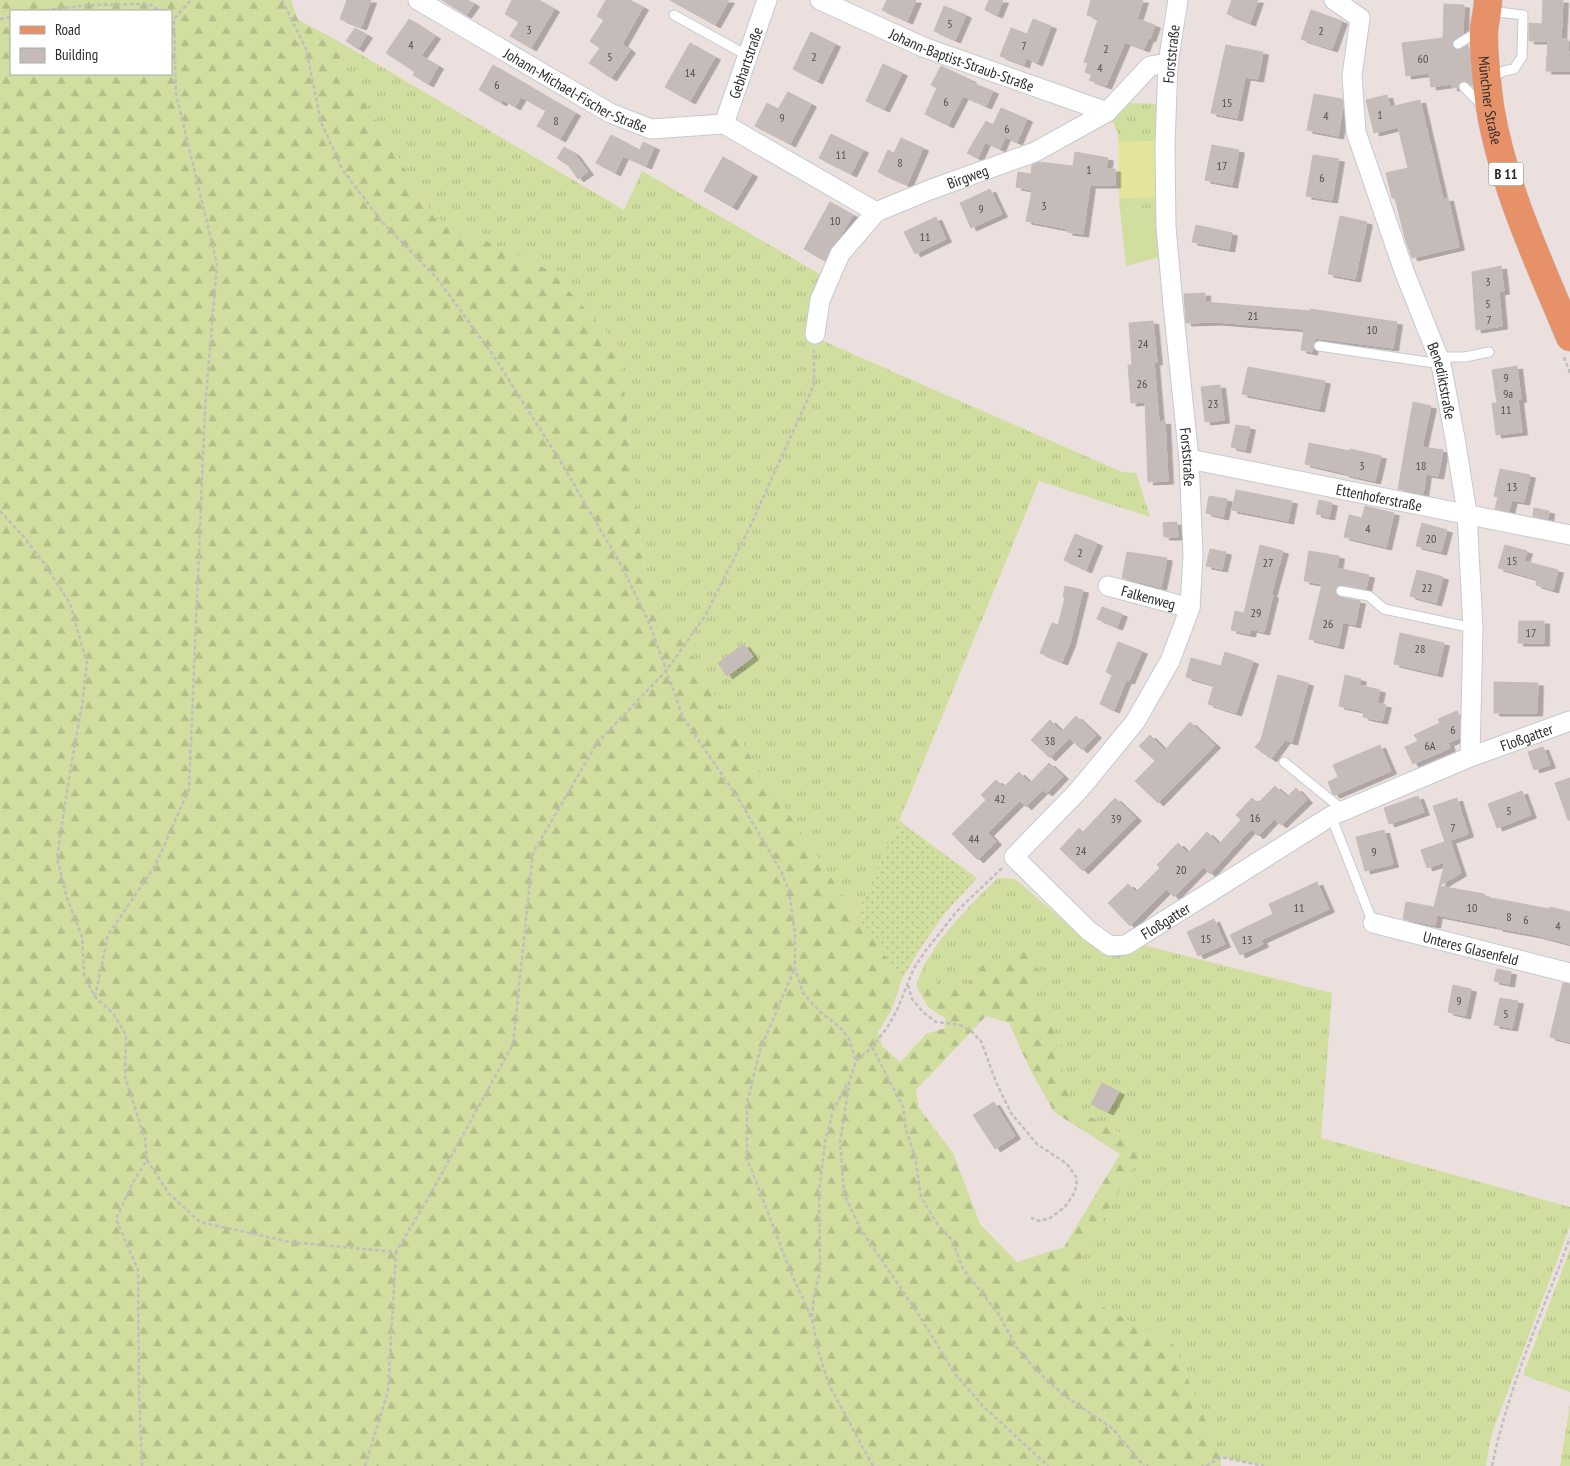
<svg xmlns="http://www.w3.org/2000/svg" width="1570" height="1466" font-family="'PT Sans Narrow',sans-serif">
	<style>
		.grass { fill: url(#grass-tufts) }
		.forest { fill: url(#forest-firs); fill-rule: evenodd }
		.park { fill: #d0de9f }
		.garden { fill: url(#garden-dots) }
		.pitch { fill: #e5e49b }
		.building { fill: #c5bcba; stroke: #c7bbb8; filter: url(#shadow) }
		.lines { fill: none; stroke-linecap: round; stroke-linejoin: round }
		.lane-casing { stroke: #c3cbd1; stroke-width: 11 }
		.street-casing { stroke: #c3cbd1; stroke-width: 21 }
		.primary-casing { stroke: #bfbfbf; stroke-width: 29 }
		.path { stroke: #bfbfbf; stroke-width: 2.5; stroke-dasharray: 4 2.5; stroke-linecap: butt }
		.lane { stroke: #fff; stroke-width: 9 }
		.street { stroke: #fff; stroke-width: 19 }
		.primary { stroke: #e79168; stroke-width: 28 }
		.labels { text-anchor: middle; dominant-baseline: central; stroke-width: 4.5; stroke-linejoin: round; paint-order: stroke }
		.number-label { font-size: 12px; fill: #524f4f }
		.shield { fill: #fff; stroke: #6b6b6b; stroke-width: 1 }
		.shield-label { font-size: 14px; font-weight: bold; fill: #2b2b2b }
		.street-label { font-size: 15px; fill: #2b2b2b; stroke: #fff }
	</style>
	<defs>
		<pattern id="grass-tufts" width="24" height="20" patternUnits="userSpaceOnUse" patternTransform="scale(1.25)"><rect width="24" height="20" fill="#d0de9f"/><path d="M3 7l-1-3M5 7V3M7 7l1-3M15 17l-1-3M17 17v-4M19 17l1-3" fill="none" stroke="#b3bf89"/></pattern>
		<pattern id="forest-firs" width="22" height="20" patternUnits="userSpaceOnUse" patternTransform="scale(1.25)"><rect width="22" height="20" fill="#d0de9f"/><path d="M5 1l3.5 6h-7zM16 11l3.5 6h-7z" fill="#b3bf89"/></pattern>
		<pattern id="garden-dots" width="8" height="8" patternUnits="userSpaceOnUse" patternTransform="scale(1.25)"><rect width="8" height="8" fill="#d0de9f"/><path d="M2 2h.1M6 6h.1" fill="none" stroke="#b3bf89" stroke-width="1.8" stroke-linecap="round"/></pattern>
		<filter id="shadow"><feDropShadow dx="5.5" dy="3" stdDeviation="0" flood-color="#0004"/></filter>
	</defs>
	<rect width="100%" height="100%" fill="#ece0de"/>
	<g class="grass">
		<path d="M338 41 624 210 642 171 818 273 822 277 821 340 1122 472 1136 473 1150 517 1039 481 899 821 856 915 752 759 645 577 619 346 551 271 434 217 341 63Z"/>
		<path d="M1129 103 1160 104 1157 141 1118 142V134L1112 120Z"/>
		<path d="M1158 197 1160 208 1120 210 1119 198Z"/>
		<path d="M998 878 1015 879 1101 953 1120 954 1139 944 1332 993 1321 1138 1570 1207V1226L1491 1436 1486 1466H1264L1221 1457 1173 1344 1065 1287 1145 1146 1074 1108 1062 1074 1065 1050 1049 1022 1026 994 1037 971 1003 963 974 971 968 987C946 992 938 982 922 969 940 935 970 905 998 878Z"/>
		<path d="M1570 1249V1392L1523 1375Z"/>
		<path d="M1570 1405V1466H1560Z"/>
	</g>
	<path class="forest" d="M0 0H291L298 20 338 41 341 63 434 217 551 271 619 346 645 577 752 759 856 915 902 979 891 1011 878 1032 882 1046 900 1062 926 1034 945 1028V1018L928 1007 916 986 922 969C938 982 946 992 968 987L974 971 993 959 1003 963 1019 947 1033 956 1037 971 1026 994 1049 1022 1065 1050 1062 1074 1074 1108 1145 1146 1065 1287 1173 1344 1221 1457V1466H0ZM11 11H171V74H11ZM986 1016 1009 1023 1029 1067 1054 1112 1120 1154 1064 1247 1017 1262 980 1224 953 1153 919 1108 916 1090Z"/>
	<path class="park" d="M1160 208V257L1126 266 1120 210Z"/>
	<path class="garden" d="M899 821 977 878 944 914 918 952 902 979 856 915Z"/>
	<path class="pitch" d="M1157 141 1158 197 1119 198 1118 142Z"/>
	<g class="building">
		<path d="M347 0H371L361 27 340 19Z"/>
		<path d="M442 0H468L474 4 466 15Z"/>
		<path d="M512 0H539L554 9 531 48 510 36 519 22 505 14Z"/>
		<path d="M606 0H630L643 7 622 44 630 50 611 78 589 63 600 48 590 41 604 20 597 16Z"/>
		<path d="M670 0H729L715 25Z"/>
		<path d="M887 0H916L907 21 882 10Z"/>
		<path d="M989 0H1003L997 15 985 10Z"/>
		<path d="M1091 0H1143L1137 19 1155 25 1150 39 1148 38 1144 49 1125 42 1106 86 1089 80 1092 75 1085 72 1088 63 1084 62 1098 19 1087 15Z"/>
		<path d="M1232 0H1258L1250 23 1227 14Z"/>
		<path d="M1543 0H1563L1561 39H1568V52H1570V71H1546L1548 41H1529V23L1542 24Z"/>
		<path d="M1444 4 1464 5 1463 34 1454 39 1452 45 1455 49 1458 50 1468 45 1472 86 1466 81H1463L1459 83 1458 87 1452 88V84L1431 87 1429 73 1406 76 1402 43 1443 38Z"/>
		<path d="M944 6 966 15 955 40 934 31Z"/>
		<path d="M1311 10 1342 21 1332 49 1301 39Z"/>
		<path d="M409 19 435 36 421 56 438 66 428 84 413 75 415 72 386 53Z"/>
		<path d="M1033 19 1051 26 1037 63 1026 58 1024 65 1000 56 1011 28 1027 34Z"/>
		<path d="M355 28 367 35 358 49 346 41Z"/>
		<path d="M811 32 835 44 817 81 793 69Z"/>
		<path d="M690 43 715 57 690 101 665 87Z"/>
		<path d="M1226 45 1263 52 1258 79 1245 77 1237 118 1211 113Z"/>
		<path d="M883 64 902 73 884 109 866 101Z"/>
		<path d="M493 65 575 113 560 139 537 126 546 111 521 97 515 107 503 100 501 103 479 90Z"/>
		<path d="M941 66 971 80 970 82 993 91 986 106 963 96 948 125 925 114 937 88 931 85Z"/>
		<path d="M788 92 811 104 790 144 755 126 767 103 778 109Z"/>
		<path d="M1314 94 1342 99 1343 107 1338 136 1307 130Z"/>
		<path d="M1387 95 1390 107 1420 100 1443 199 1448 198 1459 247 1412 258 1405 238 1395 198H1392L1386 173 1408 168 1398 127 1374 133 1366 100Z"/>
		<path d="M1001 108 1027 119 1017 142 1005 137 1000 149 985 142 978 158 967 153 986 121 993 125Z"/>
		<path d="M831 134 863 150 851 174 819 158Z"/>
		<path d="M611 135 640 150 643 142 654 147 646 166 623 156 615 173 596 163Z"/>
		<path d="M901 138 923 148 907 185 878 172 888 150 894 153Z"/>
		<path d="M1212 145 1239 150 1232 185 1205 180Z"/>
		<path d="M564 147 574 153 588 172 578 179 568 165 557 158Z"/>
		<path d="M1075 152 1108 158 1106 169H1115V185H1090L1083 234 1067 232V229L1026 221 1032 190 1016 187 1018 172 1031 174 1032 165 1039 162 1073 166Z"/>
		<path d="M1313 155 1339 159 1332 200 1306 196Z"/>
		<path d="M723 157 752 174 732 207 704 191Z"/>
		<path d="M990 189 1002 214 971 228 960 203Z"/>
		<path d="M830 202 853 215 841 235 830 249 825 261 804 249Z"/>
		<path d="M1340 216 1367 222 1355 279 1328 274Z"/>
		<path d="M936 217 946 239 915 254 904 232Z"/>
		<path d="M1196 225 1232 233 1229 249 1192 242Z"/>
		<path d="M1501 266 1504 291 1499 292 1502 326 1476 330 1472 272Z"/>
		<path d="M1205 293V302L1310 311V309L1397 322 1393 348 1315 338 1312 352 1301 350 1304 329 1215 322 1186 323 1184 294Z"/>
		<path d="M1153 321 1157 362H1154L1159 422 1165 421 1168 481 1148 482 1145 402 1131 403 1128 365H1132L1129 323Z"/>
		<path d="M1517 366 1521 399 1518 400 1522 432 1496 435 1492 403H1497L1492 370Z"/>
		<path d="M1248 367 1325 381 1319 409 1242 394Z"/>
		<path d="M1220 385 1224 420 1205 422 1201 387Z"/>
		<path d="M1413 402 1431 406 1422 447 1443 450 1438 476 1426 474 1423 494 1398 489Z"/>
		<path d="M1236 425 1250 427 1245 450 1231 447Z"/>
		<path d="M1309 443 1350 451V449L1381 456 1375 481 1344 474V473L1305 464Z"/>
		<path d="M1500 469 1530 475 1524 502 1512 500 1509 511 1495 509 1498 497 1494 496Z"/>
		<path d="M1236 490 1292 501 1288 521 1232 510Z"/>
		<path d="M1209 496 1227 499 1223 517 1206 513Z"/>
		<path d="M1319 500 1332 503 1329 517 1316 514Z"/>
		<path d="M1365 506 1394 513 1386 547 1344 537 1349 515 1362 518Z"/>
		<path d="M1534 508 1549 511 1548 519 1533 516Z"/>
		<path d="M1177 522 1178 537H1164L1163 523Z"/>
		<path d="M1422 523 1447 530 1441 552 1416 546Z"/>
		<path d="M1075 534 1097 543 1086 570 1064 560Z"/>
		<path d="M1260 545 1283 551 1271 595H1273L1264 632 1251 629 1250 634 1231 630 1235 611 1244 613Z"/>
		<path d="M1505 545 1527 551 1524 561 1558 570 1553 590 1536 585 1537 579 1498 568Z"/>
		<path d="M1210 549 1226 552 1222 569 1206 566Z"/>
		<path d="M1309 551 1339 556 1337 568 1369 575 1366 589 1342 585 1337 587 1335 589V594L1339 597 1360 601 1355 625 1343 622 1338 646 1309 639 1322 584 1304 581Z"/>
		<path d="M1127 552 1167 558 1161 587 1122 578Z"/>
		<path d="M1417 570 1443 577 1436 603 1410 596Z"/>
		<path d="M1065 586 1083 590 1070 643 1062 662 1040 653 1052 623 1058 625 1065 598 1063 597Z"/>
		<path d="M1102 607 1122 614 1117 627 1097 619Z"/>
		<path d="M1519 621H1544V643H1518Z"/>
		<path d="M1400 633 1444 643 1437 674 1394 664Z"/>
		<path d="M1118 642 1142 651 1129 681 1126 680 1114 710 1100 704 1112 675 1106 672Z"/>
		<path d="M744 644 753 657 727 676 718 663Z"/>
		<path d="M1225 652 1253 661 1236 713 1208 704 1214 685 1186 677 1191 658 1221 666Z"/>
		<path d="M1278 675 1308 683 1292 742 1285 740 1271 759 1255 747 1261 740Z"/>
		<path d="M1345 675 1361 679 1359 685 1380 690 1377 703 1386 705 1382 721 1363 717V711L1339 706Z"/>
		<path d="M1494 682 1538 683 1537 713H1494Z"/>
		<path d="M1457 711 1460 718 1459 738 1448 743 1450 748 1413 764 1405 747 1418 741 1414 735 1440 723 1438 719Z"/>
		<path d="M1076 716 1096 735 1082 750 1062 731Z"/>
		<path d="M1050 720 1069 739 1050 758 1031 740Z"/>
		<path d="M1190 722 1215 745 1158 803 1135 781 1155 761 1139 746 1150 735 1165 750Z"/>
		<path d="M1380 745 1391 771 1335 795 1333 794 1328 782 1338 777 1333 765Z"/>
		<path d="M1543 747 1550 765 1534 770 1528 752Z"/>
		<path d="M1049 763 1063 776 1047 793 1043 790 1026 807 1020 801 988 833 996 842 978 860 952 834 986 800 981 795 996 780 1004 787 1019 772 1030 783Z"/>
		<path d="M1570 778V820H1568L1555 783Z"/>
		<path d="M1275 786 1287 797 1296 788 1307 800 1281 825 1274 819 1258 836 1251 829 1210 874 1203 867 1174 897 1167 889 1130 926 1108 903 1128 884 1136 892 1160 868 1157 865 1178 843 1188 853 1207 832 1219 844 1241 820 1236 815 1252 798 1258 803Z"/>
		<path d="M1522 791 1531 815 1497 828 1488 804Z"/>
		<path d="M1418 796 1424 812 1389 824 1384 808Z"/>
		<path d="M1115 798 1136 818 1083 871 1060 849 1079 828 1083 832Z"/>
		<path d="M1457 798 1468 834 1445 842 1433 806Z"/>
		<path d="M1384 830 1393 864 1365 871 1356 837Z"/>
		<path d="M1450 840 1461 873 1439 886 1484 894 1486 897 1549 909 1550 907 1570 912V944L1536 935 1497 928 1498 927 1437 915 1435 925 1403 919 1406 902 1434 907 1445 862 1427 868 1421 850Z"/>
		<path d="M1317 882 1329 909 1261 940 1263 944 1240 955 1230 935 1273 914 1269 904Z"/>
		<path d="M1214 919 1225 944 1198 956 1187 932Z"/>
		<path d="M1497 969 1511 972 1509 984 1494 981Z"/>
		<path d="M1563 983 1570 984V1042L1550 1037Z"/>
		<path d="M1453 985 1471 989 1465 1016 1448 1012Z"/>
		<path d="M1500 998 1518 1001 1512 1028 1494 1025Z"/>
		<path d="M1102 1083 1119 1092 1108 1112 1091 1104Z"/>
		<path d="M994 1102 1015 1136 995 1149 973 1115Z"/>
	</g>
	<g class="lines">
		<g class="lane-casing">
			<g id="lane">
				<path d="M1489 11 1523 15 1522 57 1514 69 1504 71 1490 78"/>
				<path d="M674 15 748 56"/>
				<path d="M1458 44 1479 31"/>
				<path d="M1464 87 1480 103 1484 105"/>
				<path d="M1319 346 1441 364"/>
				<path d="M1439 357H1465L1489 352"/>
				<path d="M1341 591 1369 596 1384 609 1473 628"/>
				<path d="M1284 762 1343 810"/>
				<path d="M1331 816 1373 923"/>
			</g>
		</g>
		<g class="street-casing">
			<g id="street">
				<path id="s1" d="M418 0 610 113 651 129 724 124 876 212"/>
				<path id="s2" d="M820 0 923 47 1107 112"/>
				<path id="s3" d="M1178 0 1168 63 1165 145 1166 227 1173 305 1189 459 1193 555 1190 608 1170 661 1135 722 1079 790 1014 857 1089 931 1110 946 1126 945 1331 816 1470 757 1570 721"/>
				<path id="s4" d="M1334 0 1360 18 1352 76 1356 132 1404 271 1441 364 1455 438 1467 513 1473 628 1470 757"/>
				<path id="s5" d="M724 124 767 0"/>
				<path id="s6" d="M815 334 820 300 840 254 876 212 932 189 1035 152 1107 112 1150 66 1168 63"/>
				<path id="s7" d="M1189 459 1570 535"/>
				<path id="s8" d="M1108 586 1190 608"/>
				<path id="s9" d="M1373 923 1570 973"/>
			</g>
		</g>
		<g class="primary-casing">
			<g id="primary">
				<path id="s10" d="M1488 0C1488 10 1485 20 1484 30 1483 53 1487 84 1490 107 1503 187 1539 262 1570 337"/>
			</g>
		</g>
		<g class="path">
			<path d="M282 0 306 49 321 122 342 169 383 223 436 277 493 355 562 464 620 563 648 620 683 717 741 803 782 873 789 891 795 933V969L803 993 820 1012 840 1027 849 1039 856 1061"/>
			<path d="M39 11 91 5 149 4 161 11"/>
			<path d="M0 19 11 17"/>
			<path d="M1564 357 1570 373"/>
			<path d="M0 511 23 536 44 563 70 604 87 663 82 705 69 778 57 857 66 895 82 937 84 975 95 997 113 1013 126 1035 125 1077 145 1139 147 1160 133 1182 116 1219 138 1270 139 1391 142 1466"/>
			<path d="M1002 868 957 911 924 953 914 968 897 1010 887 1028 872 1047 856 1061 850 1079 840 1142 844 1194 860 1228 917 1312 955 1374 983 1406 1048 1466"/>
			<path d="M794 970 760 1050 747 1103V1158L789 1268 812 1319 819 1353 829 1385 873 1466"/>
			<path d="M908 985 912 999 924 1013 936 1022 960 1025 971 1031 981 1041 996 1082 1011 1113 1037 1144 1067 1164 1077 1178 1075 1192 1065 1207 1050 1218 1040 1221 1031 1218"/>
			<path d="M95 997 108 935 155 866 189 789 205 409 217 264 176 94 174 19 191 0"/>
			<path d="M872 1047 903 1107 906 1130 915 1157 921 1197 938 1225 952 1240 963 1269 998 1313 1017 1348 1035 1369 1062 1394 1113 1429 1144 1466"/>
			<path d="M147 1160 169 1194 200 1222 290 1242 396 1252 430 1195 513 1044 533 853 597 743 666 671 705 616 749 529 814 385V350"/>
			<path d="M812 1317 814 1295 820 1271 819 1192 825 1142 833 1110 849 1081"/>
			<path d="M365 1466 388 1391 396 1252"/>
			<path d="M1206 1466 1221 1457 1264 1466"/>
			<path d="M1492 1466C1508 1388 1542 1313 1570 1238"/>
		</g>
		<use href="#lane" class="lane"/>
		<use href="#street" class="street"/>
		<use href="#primary" class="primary"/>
	</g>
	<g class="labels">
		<g class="number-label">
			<text x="950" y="23">5</text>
			<text x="529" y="29">3</text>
			<text x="1321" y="30">2</text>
			<text x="411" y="44">4</text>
			<text x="1024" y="45">7</text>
			<text x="1106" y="48">2</text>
			<text x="610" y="56">5</text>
			<text x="814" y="56">2</text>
			<text x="1423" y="58">60</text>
			<text x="1100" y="67">4</text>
			<text x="690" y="72">14</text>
			<text x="497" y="84">6</text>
			<text x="946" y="101">6</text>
			<text x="1227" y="102">15</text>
			<text x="1380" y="114">1</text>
			<text x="1326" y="115">4</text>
			<text x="782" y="117">9</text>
			<text x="556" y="120">8</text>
			<text x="1007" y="128">6</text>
			<text x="841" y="154">11</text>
			<text x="900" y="162">8</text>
			<text x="1222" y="165">17</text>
			<text x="1089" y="169">1</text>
			<text x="1322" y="177">6</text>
			<text x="1044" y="205">3</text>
			<text x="981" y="208">9</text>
			<text x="835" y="220">10</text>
			<text x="925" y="236">11</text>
			<text x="1488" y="281">3</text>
			<text x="1488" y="303">5</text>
			<text x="1253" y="315">21</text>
			<text x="1489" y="319">7</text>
			<text x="1372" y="329">10</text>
			<text x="1143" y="343">24</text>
			<text x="1506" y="377">9</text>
			<text x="1142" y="383">26</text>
			<text x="1508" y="393">9a</text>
			<text x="1213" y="403">23</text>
			<text x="1506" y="409">11</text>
			<text x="1362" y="465">3</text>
			<text x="1421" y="465">18</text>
			<text x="1512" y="486">13</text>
			<text x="1368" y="528">4</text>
			<text x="1431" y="538">20</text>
			<text x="1080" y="552">2</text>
			<text x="1512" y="560">15</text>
			<text x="1268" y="562">27</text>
			<text x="1427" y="587">22</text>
			<text x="1256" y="612">29</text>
			<text x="1328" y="623">26</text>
			<text x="1531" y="632">17</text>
			<text x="1420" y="648">28</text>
			<text x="1453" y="729">6</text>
			<text x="1050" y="740">38</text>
			<text x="1430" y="745">6A</text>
			<text x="1000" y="798">42</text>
			<text x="1509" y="810">5</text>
			<text x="1255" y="817">16</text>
			<text x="1116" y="818">39</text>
			<text x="1453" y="827">7</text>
			<text x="974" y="838">44</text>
			<text x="1081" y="850">24</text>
			<text x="1374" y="851">9</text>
			<text x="1181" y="869">20</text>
			<text x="1299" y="907">11</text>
			<text x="1472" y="907">10</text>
			<text x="1509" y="916">8</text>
			<text x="1526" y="919">6</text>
			<text x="1558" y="925">4</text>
			<text x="1206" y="938">15</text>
			<text x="1247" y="939">13</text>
			<text x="1459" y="1000">9</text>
			<text x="1506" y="1013">5</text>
		</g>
		<rect class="shield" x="1488.5" y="162.5" width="35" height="23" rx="4"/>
		<g class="shield-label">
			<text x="1506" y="174">B 11</text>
		</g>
		<g class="street-label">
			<text transform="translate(1171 54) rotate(-84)">Forststraße</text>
			<text stroke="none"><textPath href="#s2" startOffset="154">Johann-Baptist-Straub-Straße</textPath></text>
			<text stroke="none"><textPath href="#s5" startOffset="65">Gebhartstraße</textPath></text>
			<text stroke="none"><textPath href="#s1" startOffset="182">Johann-Michael-Fischer-Straße</textPath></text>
			<text stroke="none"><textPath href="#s10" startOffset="101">Münchner Straße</textPath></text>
			<text stroke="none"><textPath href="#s6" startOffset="238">Birgweg</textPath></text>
			<text stroke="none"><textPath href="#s4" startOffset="410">Benediktstraße</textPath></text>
			<text stroke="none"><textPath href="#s3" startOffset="459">Forststraße</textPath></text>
			<text stroke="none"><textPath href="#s7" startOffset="194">Ettenhoferstraße</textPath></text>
			<text stroke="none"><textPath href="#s8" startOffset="42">Falkenweg</textPath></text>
			<text stroke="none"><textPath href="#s3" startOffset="1519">Floßgatter</textPath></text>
			<text stroke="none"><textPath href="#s3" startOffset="1112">Floßgatter</textPath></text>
			<text stroke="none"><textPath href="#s9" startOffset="101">Unteres Glasenfeld</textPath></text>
		</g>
	</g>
	<rect x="10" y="10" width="162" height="65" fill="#ffffff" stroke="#aaaaaa"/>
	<rect x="20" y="26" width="25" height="8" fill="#e79168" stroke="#aaaaaa"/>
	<text x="55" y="35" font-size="15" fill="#2b2b2b">Road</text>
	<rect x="20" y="48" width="25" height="15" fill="#c5bcba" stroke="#aaaaaa"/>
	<text x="55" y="60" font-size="15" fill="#2b2b2b">Building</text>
</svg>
